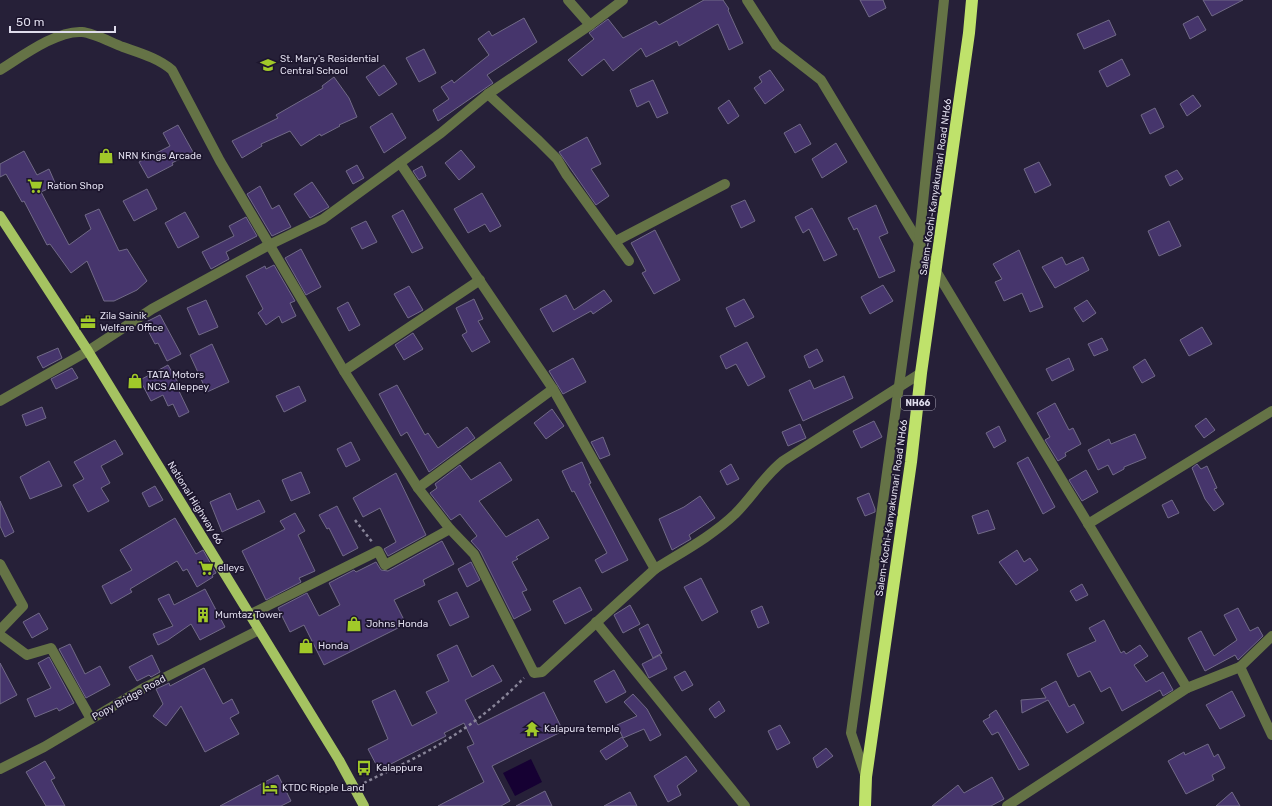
<svg xmlns="http://www.w3.org/2000/svg" width="1272" height="806" font-family="Rubik,sans-serif">
	<style>
		.water { fill: #160133 }
		.building { fill: #46356c; stroke: #716a87 }
		.lines { fill: none; stroke-linecap: round; stroke-linejoin: round }
		.path { stroke: #898599; stroke-width: 2.5; stroke-dasharray: 3 3; stroke-linecap: butt }
		.minor { stroke: #657346; stroke-width: 10 }
		.major { stroke: #a5c361; stroke-width: 10 }
		.highway { stroke: #bfe26b; stroke-width: 12 }
		.labels { text-anchor: middle; dominant-baseline: central; stroke-width: 3.5; stroke-linejoin: round; paint-order: stroke }
		.shield { fill: #1d162e; stroke: #a5a1b3; stroke-width: 1 }
		.shield-label { font-size: 9px; font-weight: bold; fill: #dfdcec }
		.poi-label { font-size: 10px; fill: #dfdcec; stroke: #1d162e; text-anchor: start }
		.street-label { font-size: 10px; fill: #dfdcec; stroke: #1d162e }
	</style>
	<rect width="100%" height="100%" fill="#262038"/>
	<path class="water" d="M531 759 542 782 515 796 503 773Z"/>
	<g class="building">
		<path d="M704 0H723L729 9 728 10 743 43 729 50 718 24 679 46 677 41 646 57 641 48 613 71 604 59 582 76 568 60 594 39 589 33 608 19 623 38 656 21 659 25Z"/>
		<path d="M860 0H883L886 8 869 17Z"/>
		<path d="M1203 0H1243L1212 16Z"/>
		<path d="M1198 16 1206 30 1190 39 1183 24Z"/>
		<path d="M524 18 537 42 487 75 493 83 438 121 433 110 449 99 441 87 452 80 454 83 489 55 478 39 489 31 492 36Z"/>
		<path d="M1109 20 1116 35 1084 49 1077 34Z"/>
		<path d="M424 49 436 73 419 82 406 58Z"/>
		<path d="M1122 59 1130 75 1107 87 1099 71Z"/>
		<path d="M384 65 397 84 379 96 366 77Z"/>
		<path d="M770 70 784 90 765 104 754 88 762 82 759 77Z"/>
		<path d="M334 77 349 98 357 117 339 125 340 126 321 136 320 134 301 146 290 131 261 144 262 146 242 158 232 141 278 118 276 115 323 88 322 86Z"/>
		<path d="M653 80 668 113 657 118 649 101 637 107 630 90Z"/>
		<path d="M1193 95 1201 106 1187 116 1180 104Z"/>
		<path d="M729 100 739 116 728 124 718 108Z"/>
		<path d="M1155 108 1164 127 1150 134 1141 115Z"/>
		<path d="M392 113 406 138 384 153 370 127Z"/>
		<path d="M800 124 811 144 795 153 784 133Z"/>
		<path d="M178 125 193 152 172 163 173 165 148 178 139 162 170 146 163 133Z"/>
		<path d="M587 137 601 164 591 169 609 196 596 205 559 152Z"/>
		<path d="M836 143 847 162 822 178 812 159Z"/>
		<path d="M461 150 475 167 459 180 445 163Z"/>
		<path d="M24 151 37 175 49 169 56 185 41 192 69 245 91 229 85 215 99 209 119 251 127 249 147 281 137 290 114 301H104L87 261 71 273 50 244 47 245 24 201 22 202 6 174 0 177V164Z"/>
		<path d="M1039 162 1051 185 1035 193 1024 169Z"/>
		<path d="M357 165 364 178 353 184 346 171Z"/>
		<path d="M422 166 426 176 419 180 413 171Z"/>
		<path d="M1177 170 1183 179 1170 186 1165 176Z"/>
		<path d="M312 182 329 207 310 218 294 194Z"/>
		<path d="M260 186 272 209 279 205 291 227 272 236 247 194Z"/>
		<path d="M147 189 157 209 134 221 123 201Z"/>
		<path d="M482 193 501 226 490 232 485 224 468 233 454 209Z"/>
		<path d="M745 200 755 221 741 228 731 206Z"/>
		<path d="M876 205 888 233 879 237 895 271 879 278 857 228 854 230 848 218Z"/>
		<path d="M812 208 837 255 824 261 809 229 803 233 795 217Z"/>
		<path d="M403 210 423 248 412 253 392 216Z"/>
		<path d="M185 212 199 237 178 248 165 223Z"/>
		<path d="M246 217 257 236 226 252 229 259 211 269 202 252 234 236 229 226Z"/>
		<path d="M366 221 377 242 362 249 351 228Z"/>
		<path d="M1169 221 1181 246 1159 256 1148 231Z"/>
		<path d="M655 230 680 280 654 294 642 273 646 271 631 243Z"/>
		<path d="M301 249 321 287 306 295 285 258Z"/>
		<path d="M1019 250 1043 307 1030 312 1022 293 1004 301 995 282 1002 279 993 264Z"/>
		<path d="M1062 257 1066 265 1083 257 1089 270 1055 288 1042 267Z"/>
		<path d="M274 265 295 301 290 303 296 316 282 323 279 316 266 325 258 313 263 309 246 276 265 266 266 269Z"/>
		<path d="M883 285 893 301 870 314 861 297Z"/>
		<path d="M409 286 423 310 408 318 394 294Z"/>
		<path d="M604 290 612 301 593 314 591 311 553 332 540 309 566 295 574 310Z"/>
		<path d="M474 299 483 319 478 321 490 342 472 352 462 335 467 332 456 308Z"/>
		<path d="M744 299 754 317 735 327 726 308Z"/>
		<path d="M206 300 218 327 199 335 187 308Z"/>
		<path d="M1087 300 1096 313 1083 322 1074 308Z"/>
		<path d="M348 302 360 325 349 331 337 308Z"/>
		<path d="M160 315 181 354 167 361 158 343 155 344 144 323Z"/>
		<path d="M1202 327 1212 344 1189 356 1180 340Z"/>
		<path d="M413 333 423 349 404 360 395 345Z"/>
		<path d="M1102 338 1108 350 1094 356 1088 344Z"/>
		<path d="M747 342 765 377 748 386 736 364 726 369 720 356Z"/>
		<path d="M212 344 229 382 207 392 190 355Z"/>
		<path d="M58 348 62 358 43 368 37 357Z"/>
		<path d="M817 349 823 361 809 368 804 356Z"/>
		<path d="M573 358 586 382 563 394 549 371Z"/>
		<path d="M1069 358 1074 370 1052 381 1046 369Z"/>
		<path d="M1145 359 1155 376 1142 383 1133 367Z"/>
		<path d="M168 365 180 386 177 387 189 412 179 417 173 404 168 406 163 395 151 401 140 380Z"/>
		<path d="M72 368 78 378 56 389 51 379Z"/>
		<path d="M844 376 853 398 803 421 789 390 810 380 814 389Z"/>
		<path d="M397 385 425 435 428 433 438 448 467 427 475 438 429 472 407 432 401 436 379 394Z"/>
		<path d="M299 386 306 401 284 412 276 396Z"/>
		<path d="M1055 403 1069 430 1073 428 1081 444 1065 453 1066 456 1058 461 1045 440 1050 437 1037 413Z"/>
		<path d="M42 407 46 418 26 426 22 415Z"/>
		<path d="M552 409 564 426 546 439 534 423Z"/>
		<path d="M1206 418 1215 430 1204 438 1195 426Z"/>
		<path d="M874 421 882 437 861 448 853 431Z"/>
		<path d="M800 424 806 438 788 446 782 432Z"/>
		<path d="M999 426 1006 441 994 448 986 433Z"/>
		<path d="M1135 434 1146 458 1124 467V469L1113 475 1108 465 1098 470 1088 450 1109 439 1111 444Z"/>
		<path d="M603 437 610 455 600 459 591 442Z"/>
		<path d="M115 440 123 454 101 466 110 483 101 488 109 501 88 512 73 485 84 479 74 462Z"/>
		<path d="M351 442 360 460 346 467 337 449Z"/>
		<path d="M1028 457 1055 507 1043 514 1017 463Z"/>
		<path d="M49 461 62 486 30 499 20 477Z"/>
		<path d="M500 462 512 480 479 501 506 537 538 519 549 538 516 557 518 559 512 562 527 590 522 592 531 610 514 619 480 551 471 541 477 536 460 514 451 520 430 493 437 488 435 484 460 465 471 480Z"/>
		<path d="M582 462 591 483 589 484 628 560 602 573 595 560 607 553 574 491 572 492 562 471Z"/>
		<path d="M731 464 739 479 727 485 720 471Z"/>
		<path d="M1197 464 1201 469 1207 466 1217 488 1214 489 1224 504 1214 511 1205 499 1192 468Z"/>
		<path d="M1086 470 1098 492 1082 501 1069 480Z"/>
		<path d="M301 472 310 493 291 501 282 480Z"/>
		<path d="M396 473 426 535 388 556 384 549 396 542 380 508 363 517 353 498Z"/>
		<path d="M155 486 163 500 149 507 142 493Z"/>
		<path d="M230 493 237 510 259 500 265 512 222 532 210 502Z"/>
		<path d="M869 493 875 509V512L865 516 857 498Z"/>
		<path d="M700 496 715 518 689 535 691 539 672 550 659 519 684 507Z"/>
		<path d="M1172 500 1179 513 1168 518 1162 505Z"/>
		<path d="M0 501 14 532 5 537 0 526Z"/>
		<path d="M337 506 358 548 343 556 329 528 327 529 319 515Z"/>
		<path d="M988 510 995 529 978 534 972 516Z"/>
		<path d="M295 513 305 531 298 535 315 571 299 578 301 582 266 600 242 551 285 529 280 521Z"/>
		<path d="M175 518 196 554 203 550 216 573 212 575 213 577 197 587 187 569 183 571 177 561 130 589 132 592 111 604 102 586 132 570 120 550Z"/>
		<path d="M442 541 454 564 423 580 425 585 394 600 406 624 324 665 304 625 290 632 278 608 307 593 319 616 340 605 329 583 354 570 356 572 376 562 381 570 388 571Z"/>
		<path d="M1017 550 1024 562 1030 558 1038 570 1016 585 999 562Z"/>
		<path d="M471 562 480 580 467 587 458 569Z"/>
		<path d="M701 578 718 612 702 621 684 587Z"/>
		<path d="M1082 584 1088 595 1076 601 1070 591Z"/>
		<path d="M580 587 592 610 565 624 553 601Z"/>
		<path d="M205 589 225 627 200 640 191 624 168 640 158 645 153 634 173 626 158 599 169 594 174 605Z"/>
		<path d="M457 592 469 617 450 626 438 601Z"/>
		<path d="M630 605 640 624 623 633 614 615Z"/>
		<path d="M762 606 769 623 758 628 751 611Z"/>
		<path d="M1238 608 1250 631 1258 627 1263 636 1238 660 1235 655 1205 671 1188 638 1201 631 1214 656 1237 640 1224 615Z"/>
		<path d="M39 613 48 629 32 638 23 622Z"/>
		<path d="M1104 620 1121 653 1124 651 1126 654 1140 645 1148 656 1134 665 1146 682 1163 672 1173 690 1163 696 1160 690 1122 711 1110 687 1101 692 1090 671 1078 677 1067 654 1096 641 1089 628Z"/>
		<path d="M648 624 662 653 653 658 639 629Z"/>
		<path d="M70 644 85 674 100 666 110 685 86 698 59 649Z"/>
		<path d="M457 645 472 677 493 665 502 681 465 700 478 725 544 692 563 731 492 766 510 801 501 806H438L484 782 467 747 474 744 464 723 444 733 446 736 379 770 368 749 388 739 372 701 395 690 412 726 437 713 426 692 449 681 437 655Z"/>
		<path d="M152 655 160 672 151 677 149 675 137 681 129 667Z"/>
		<path d="M660 655 667 669 649 678 642 664Z"/>
		<path d="M49 657 74 703 59 711 57 708 35 717 27 699 51 688 38 663Z"/>
		<path d="M0 663 17 695 0 704Z"/>
		<path d="M204 668 223 704 232 699 239 713 230 718 239 734 205 752 181 706 166 726 153 716 163 704 156 689 167 684 169 683 170 686Z"/>
		<path d="M614 670 626 692 606 703 594 681Z"/>
		<path d="M685 671 693 685 682 691 674 677Z"/>
		<path d="M1056 681 1069 707 1074 704 1084 723 1067 733 1048 700 1022 713 1021 700 1046 698 1041 689Z"/>
		<path d="M1232 691 1245 716 1220 729 1206 705Z"/>
		<path d="M633 694 647 709 661 735 650 741 644 729 623 738 617 725 637 716 624 702Z"/>
		<path d="M719 701 725 711 715 718 709 709Z"/>
		<path d="M996 710 1029 765 1019 770 998 732 992 735 983 721 990 717 989 715Z"/>
		<path d="M780 725 790 743 777 750 768 731Z"/>
		<path d="M622 737 628 746 606 760 600 751Z"/>
		<path d="M1208 744 1214 757 1218 754 1225 768 1212 775 1214 780 1186 794 1168 761 1184 752 1185 755Z"/>
		<path d="M826 748 833 756 817 768 813 758Z"/>
		<path d="M686 756 697 771 677 786 681 795 668 802 654 776Z"/>
		<path d="M45 761 55 778 51 780 65 806H46L26 772Z"/>
		<path d="M278 775 291 801 281 806H220Z"/>
		<path d="M992 777 1004 799 991 806H932L958 785 964 793Z"/>
		<path d="M545 791 552 806H516Z"/>
		<path d="M630 792 637 806H604Z"/>
		<path d="M1232 792 1240 806H1216Z"/>
	</g>
	<g class="lines">
		<g class="path">
			<path d="M355 520 373 543"/>
			<path d="M364 783C392 769 422 756 448 739 476 722 501 701 524 678"/>
		</g>
		<g class="minor">
			<path d="M568 0 590 25"/>
			<path d="M747 0 776 45 821 80 1187 688 1240 667 1272 735"/>
			<path d="M0 70C21 57 57 30 82 32 94 33 112 43 123 47 140 53 158 58 172 70L220 161 344 371 418 488 450 529 474 554 534 673 542 672 655 569"/>
			<path d="M488 94 539 141 557 159 566 174 629 261"/>
			<path d="M400 163 553 389 655 569C682 552 712 536 735 514 752 497 764 476 783 461L921 373"/>
			<path d="M616 241 725 184"/>
			<path d="M344 371 480 280"/>
			<path d="M0 401 88 351 152 309 269 245 323 219 441 133 488 94 590 25 623 0"/>
			<path d="M418 488 553 389"/>
			<path d="M1088 524 1272 411"/>
			<path d="M0 564 23 606 0 630"/>
			<path d="M249 615 378 551 385 565 450 529"/>
			<path d="M596 622 745 806"/>
			<path d="M0 635 27 655 51 648 91 719"/>
			<path d="M1240 667 1272 636"/>
			<path d="M0 769 44 747 142 689 259 630"/>
			<path d="M866 777 851 733 919 241 944 0"/>
			<path d="M1007 806 1187 688"/>
		</g>
		<path class="major" d="M0 216 88 351 339 760 364 806"/>
		<path class="highway" d="M865 806 866 777 911 462 921 373 969 33 972 0"/>
	</g>
	<defs>
		<g id="school-bare" transform="scale(1.2)"><path d="M0-5L7-2L0 1L-7-2ZM-4 1L0 2.5L4 1V4Q0 6-4 4Z" fill="#a1c929" stroke="#1d162e" stroke-width="2.5" paint-order="stroke"/></g>
		<g id="shop-bare" transform="scale(1.2)"><path d="M-5-2.5h2.3a2.7 3.5 0 0 1 5.4 0H5L5.5 6h-11ZM-1.5-2.5h3a1.5 2.3 0 0 0-3 0Z" fill="#a1c929" stroke="#1d162e" stroke-width="2.5" paint-order="stroke"/></g>
		<g id="supermarket-bare" transform="scale(1.2)"><path d="M-6-5.5h2.5l.6 2H6L4.5 2H-2.5L-4.4-4H-6ZM-1.5 3.2a1.3 1.3 0 1 0 .1 0ZM3 3.2a1.3 1.3 0 1 0 .1 0Z" fill="#a1c929" stroke="#1d162e" stroke-width="2.5" paint-order="stroke"/></g>
		<g id="office-bare" transform="scale(1.2)"><path d="M-6-3h4V-5.5h4V-3h4V5H-6ZM-1-4.5V-3h2v-1.5ZM-6 0V1H6V0Z" fill="#a1c929" stroke="#1d162e" stroke-width="2.5" paint-order="stroke"/></g>
		<g id="building-bare" transform="scale(1.2)"><path d="M-4-6H4V6H1V3H-1V6H-4ZM-2.5-4.3h1.7v1.8h-1.7ZM.8-4.3h1.7v1.8H.8ZM-2.5-1h1.7V.8h-1.7ZM.8-1h1.7V.8H.8Z" fill="#a1c929" stroke="#1d162e" stroke-width="2.5" paint-order="stroke"/></g>
		<g id="temple-bare" transform="scale(1.2)"><path d="M0-6L5-2H3V0L6.5 2.5H4V6H1.5V3h-3V6H-4V2.5H-6.5L-3 0V-2H-5Z" fill="#a1c929" stroke="#1d162e" stroke-width="2.5" paint-order="stroke"/></g>
		<g id="bus-bare" transform="scale(1.2)"><path d="M-5-6H5V4H4V6H2V4H-2V6H-4V4H-5ZM-3.5-4V0h7V-4ZM-3.5 1.2v1.5H-2V1.2ZM2 1.2v1.5H3.5V1.2Z" fill="#a1c929" stroke="#1d162e" stroke-width="2.5" paint-order="stroke"/></g>
		<g id="hotel-bare" transform="scale(1.2)"><path d="M-6-4.5h1.5V1H6V5H4.5V3h-9V5H-6ZM-4 0a1.8 1.8 0 1 1 3.6 0ZM.5 0V-2.5h3Q6-2.5 6 0Z" fill="#a1c929" stroke="#1d162e" stroke-width="2.5" paint-order="stroke"/></g>
	</defs>
	<g fill-rule="evenodd">
		<use href="#school-bare" x="268" y="65"/>
		<use href="#shop-bare" x="106" y="156"/>
		<use href="#supermarket-bare" x="35" y="186"/>
		<use href="#office-bare" x="88" y="322"/>
		<use href="#shop-bare" x="135" y="381"/>
		<use href="#supermarket-bare" x="206" y="568"/>
		<use href="#building-bare" x="203" y="615"/>
		<use href="#shop-bare" x="354" y="624"/>
		<use href="#shop-bare" x="306" y="646"/>
		<use href="#temple-bare" x="532" y="729"/>
		<use href="#bus-bare" x="364" y="768"/>
		<use href="#hotel-bare" x="270" y="788"/>
	</g>
	<g class="labels">
		<rect class="shield" x="901" y="396" width="34" height="14" rx="3"/>
		<g class="shield-label">
			<text x="918" y="403">NH66</text>
		</g>
		<g class="poi-label">
			<text x="280" y="59">St. Mary's Residential<tspan x="280" dy="12">Central School</tspan></text>
			<text x="118" y="156">NRN Kings Arcade</text>
			<text x="47" y="186">Ration Shop</text>
			<text x="100" y="316">Zila Sainik<tspan x="100" dy="12">Welfare Office</tspan></text>
			<text x="147" y="375">TATA Motors<tspan x="147" dy="12">NCS Alleppey</tspan></text>
			<text x="218" y="568">elleys</text>
			<text x="215" y="615">Mumtaz Tower</text>
			<text x="366" y="624">Johns Honda</text>
			<text x="318" y="646">Honda</text>
			<text x="544" y="729">Kalapura temple</text>
			<text x="376" y="768">Kalappura</text>
			<text x="282" y="788">KTDC Ripple Land</text>
		</g>
		<g class="street-label">
			<text transform="translate(936 187) rotate(-82)">Salem-Kochi-Kanyakumari Road NH66</text>
			<text transform="translate(195 503) rotate(58)">National Highway 66</text>
			<text transform="translate(892 508) rotate(-82)">Salem-Kochi-Kanyakumari Road NH66</text>
			<text transform="translate(129 698) rotate(-29)">Popy Bridge Road</text>
		</g>
	</g>
	<path d="M10 26v6h105v-6" fill="none" stroke="#dfdcec" stroke-width="2"/>
	<text x="16" y="26" font-size="12" fill="#dfdcec" stroke="#1d162e" stroke-width="3" paint-order="stroke">50 m</text>
</svg>
